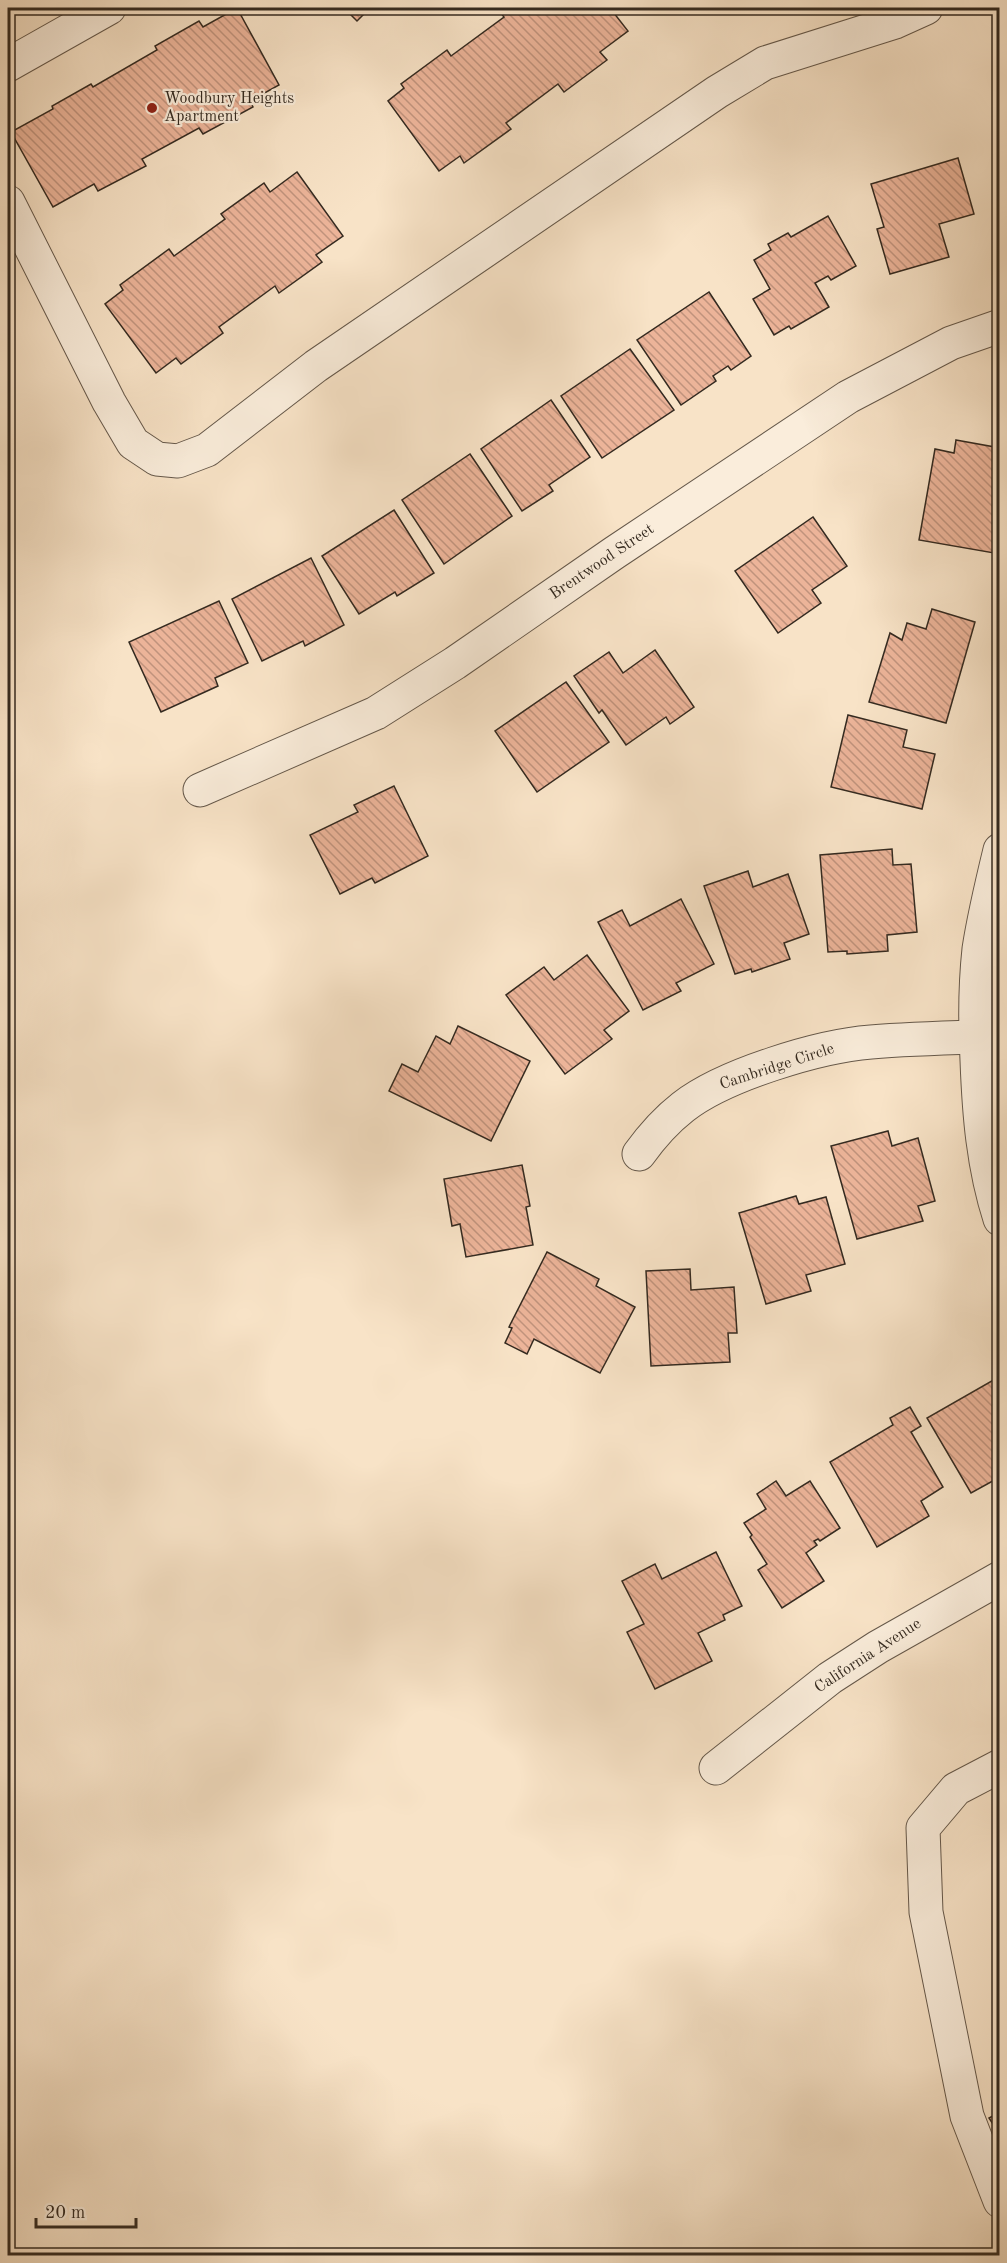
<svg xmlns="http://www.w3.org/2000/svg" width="1007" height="2263" font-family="'Old Standard TT',serif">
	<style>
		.building { fill: url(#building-back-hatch); stroke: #342a20; stroke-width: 1.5 }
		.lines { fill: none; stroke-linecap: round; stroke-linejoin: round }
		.minor-casing { stroke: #65584a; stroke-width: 35 }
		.minor { stroke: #faeddb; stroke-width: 33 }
		.poi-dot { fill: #8f2418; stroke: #faeddb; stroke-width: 2 }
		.labels { text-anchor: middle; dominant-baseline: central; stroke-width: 4.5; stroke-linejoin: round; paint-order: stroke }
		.poi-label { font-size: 16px; fill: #342a20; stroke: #faeddb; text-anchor: start }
		.street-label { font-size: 16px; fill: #342a20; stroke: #faeddb }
	</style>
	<defs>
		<pattern id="building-back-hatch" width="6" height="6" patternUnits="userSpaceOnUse" patternTransform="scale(1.5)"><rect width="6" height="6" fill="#ecb499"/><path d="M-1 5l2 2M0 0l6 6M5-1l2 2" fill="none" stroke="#c0937c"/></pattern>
	</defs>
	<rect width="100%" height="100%" fill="#f8e3c7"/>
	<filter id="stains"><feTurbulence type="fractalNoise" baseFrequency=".00333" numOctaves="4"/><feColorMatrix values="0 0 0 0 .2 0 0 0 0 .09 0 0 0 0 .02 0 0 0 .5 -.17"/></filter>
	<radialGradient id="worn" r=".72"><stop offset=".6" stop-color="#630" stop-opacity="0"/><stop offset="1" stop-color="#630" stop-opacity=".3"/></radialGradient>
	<g class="building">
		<path d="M237 8 279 85 250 101 253 107 203 134 199 128 142 159 146 166 98 191 94 184 53 207 11 132 53 109 52 106 91 84 93 87 157 50 155 46 199 21 203 27Z"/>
		<path d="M344 8H370L357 21Z"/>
		<path d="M497 8H610L628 31 600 52 607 60 564 92 558 84 506 123 511 129 464 163 460 156 439 171 388 101 404 88 401 84 447 50 451 56 504 17Z"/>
		<path d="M958 158 974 214 939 224 949 257 890 274 877 229 884 227 871 184Z"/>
		<path d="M297 172 343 236 316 255 322 262 279 293 275 286 219 327 223 333 181 364 176 358 156 373 105 304 123 290 120 285 169 249 174 256 225 219 221 214 264 183 270 192Z"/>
		<path d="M828 216 856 266 831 280 828 276 815 283 829 307 791 329 789 326 774 335 753 299 770 289 754 260 771 250 768 244 788 233 791 237Z"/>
		<path d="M709 292 751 356 731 370 728 366 713 376 716 381 681 405 637 340Z"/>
		<path d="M630 349 674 410 602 458 561 396Z"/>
		<path d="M551 400 590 457 549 485 553 491 522 511 481 449Z"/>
		<path d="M956 440 1000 448V491L997 508H1000V523L994 553 919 540 935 449 954 453Z"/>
		<path d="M470 454 512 516 444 564 402 500Z"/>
		<path d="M394 510 434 573 397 596 395 592 359 614 322 556Z"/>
		<path d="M813 517 847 566 812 590 821 603 778 633 735 571Z"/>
		<path d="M311 558 344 625 305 646 303 641 262 661 232 599Z"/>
		<path d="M219 601 248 663 215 678 218 686 161 712 129 642Z"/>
		<path d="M932 609 975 622 946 723 869 702 890 633 902 640 907 623 926 629Z"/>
		<path d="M655 650 694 707 670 724 666 717 626 745 602 710 599 713 574 676 609 652 623 673Z"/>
		<path d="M566 682 609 742 537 792 495 731Z"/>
		<path d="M848 715 907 730 903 747 935 754 922 809 831 787Z"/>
		<path d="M394 786 428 856 375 883 372 878 340 894 310 835 358 812 354 805Z"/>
		<path d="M892 849 893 865 911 864 917 932 887 935 888 951 847 954V951L828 952 820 855Z"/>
		<path d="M748 871 753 887 788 874 809 934 784 943 790 959 752 972 751 969 735 974 704 886Z"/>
		<path d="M681 899 714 964 676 983 681 991 643 1010 598 922 622 910 630 926Z"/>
		<path d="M587 955 629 1011 604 1030 612 1039 565 1074 506 995 544 967 554 980Z"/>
		<path d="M458 1026 530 1061 491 1141 389 1091 402 1064 418 1072 436 1036 450 1044Z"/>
		<path d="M888 1131 892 1146 918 1138 935 1201 918 1206 923 1221 857 1239 831 1146Z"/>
		<path d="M522 1165 530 1206 526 1207 533 1245 466 1257 460 1224 452 1226 444 1179Z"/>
		<path d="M796 1196 799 1204 826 1197 845 1264 806 1275 811 1291 766 1304 739 1213Z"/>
		<path d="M547 1252 599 1279 596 1286 635 1307 600 1373 534 1339 527 1354 505 1343 512 1328 509 1327Z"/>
		<path d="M690 1269 691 1290 734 1287 737 1333H728L730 1362 651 1366 646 1271Z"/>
		<path d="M997 1378 1000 1382V1477L971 1493 927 1418Z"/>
		<path d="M910 1407 921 1426 911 1432 943 1487 921 1501 929 1516 877 1547 830 1462 893 1425 890 1418Z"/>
		<path d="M776 1481 786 1496 810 1481 840 1528 820 1541 818 1539 814 1541 817 1545 806 1553 824 1581 782 1608 758 1570 767 1564 750 1537 752 1535 744 1523 766 1509 757 1494Z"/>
		<path d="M716 1552 742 1606 723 1615 725 1620 698 1633 712 1661 655 1689 627 1632 644 1624 622 1581 655 1564 662 1579Z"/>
		<path d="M1000 2112V2135L989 2118Z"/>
	</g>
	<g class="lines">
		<g class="minor-casing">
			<g id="minor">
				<path d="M8 65 109 8"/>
				<path d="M8 202 109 402 133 443 157 459 178 461 207 450 316 366 717 92 765 63 895 22 926 8"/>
				<path d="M200 790 376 713 455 663 614 553 848 397 951 343 1000 326"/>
				<path d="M1000 850C992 883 984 916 979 949 975 986 975 1023 977 1060 979 1114 983 1166 1000 1219"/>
				<path d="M639 1154C652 1136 665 1121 683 1107 724 1075 819 1046 871 1042 906 1039 941 1038 976 1037"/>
				<path d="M1000 1766 956 1789 923 1828 926 1912 967 2116 1000 2201"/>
				<path d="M716 1768 830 1678 878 1647 1000 1578"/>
			</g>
		</g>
		<use href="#minor" class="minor"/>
	</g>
	<circle class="poi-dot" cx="152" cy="108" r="6"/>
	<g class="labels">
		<g class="poi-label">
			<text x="164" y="99">Woodbury Heights<tspan x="164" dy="18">Apartment</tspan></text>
		</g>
		<g class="street-label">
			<text transform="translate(602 562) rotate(-34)">Brentwood Street</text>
			<text transform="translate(777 1067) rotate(-18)">Cambridge Circle</text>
			<text transform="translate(868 1656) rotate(-33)">California Avenue</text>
		</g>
	</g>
	<rect width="1007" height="2263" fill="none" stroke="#f8e3c7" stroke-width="30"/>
	<rect x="9" y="9" width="989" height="2245" fill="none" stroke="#342a20" stroke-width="3"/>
	<rect x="15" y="15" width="977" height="2233" fill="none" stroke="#342a20" stroke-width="1.5"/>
	<path d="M36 2218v9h100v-9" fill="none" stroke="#342a20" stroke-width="3"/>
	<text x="45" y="2218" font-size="18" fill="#342a20" stroke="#faeddb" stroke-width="4.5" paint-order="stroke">20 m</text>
	<rect width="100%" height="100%" filter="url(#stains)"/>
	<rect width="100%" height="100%" fill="url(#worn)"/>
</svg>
